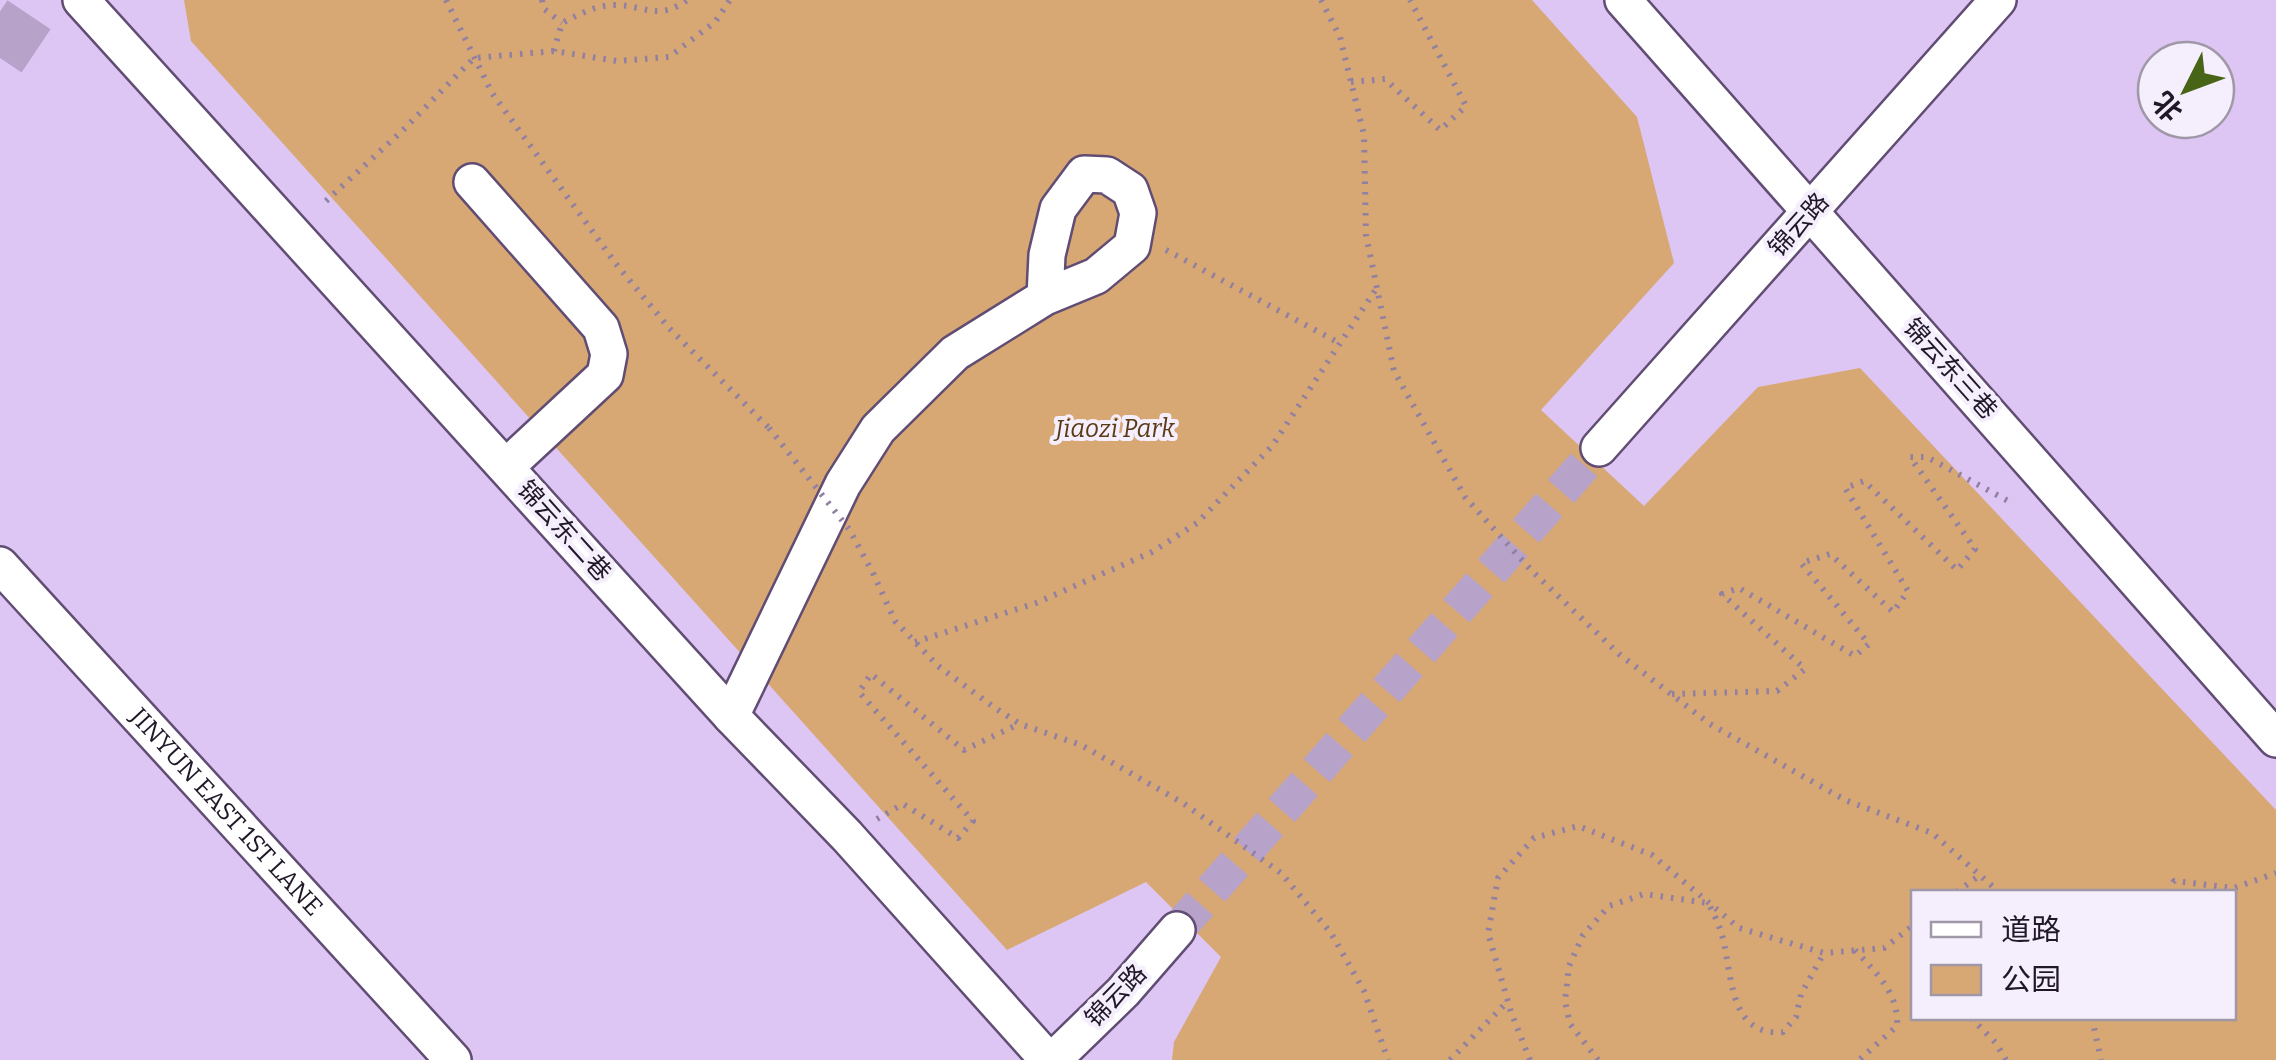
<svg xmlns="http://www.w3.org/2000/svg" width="2276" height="1060" font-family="Bitter,'Noto Sans SC',serif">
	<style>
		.green { fill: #d7a774; fill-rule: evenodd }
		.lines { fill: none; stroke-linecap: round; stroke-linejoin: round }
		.minor-tunnel { stroke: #b7a3ca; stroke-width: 35; stroke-dasharray: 35 18; stroke-linecap: butt }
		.highway-tunnel { stroke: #b7a3ca; stroke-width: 52; stroke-dasharray: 52 26; stroke-linecap: butt }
		.minor-casing { stroke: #614d74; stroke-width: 40 }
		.path { stroke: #9180a1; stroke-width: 6; stroke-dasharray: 2.5 8; stroke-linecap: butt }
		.minor { stroke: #fff; stroke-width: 35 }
		.path-bridge { stroke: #9180a1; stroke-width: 6; stroke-dasharray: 2.5 8; stroke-linecap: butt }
		.labels { text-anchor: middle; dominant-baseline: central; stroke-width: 8; stroke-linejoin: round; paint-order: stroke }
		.street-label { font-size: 25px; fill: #201727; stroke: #f5eefc }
		.park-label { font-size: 25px; font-style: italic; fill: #5a3b14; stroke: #f5eefc }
	</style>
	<rect width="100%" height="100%" fill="#ddc6f3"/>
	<path class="green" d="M184 0H1532L1637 117 1674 263 1541 410 1644 506 1758 387 1860 368 2276 810V1060H1172L1174 1042 1221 957 1146 882 1007 950 191 41ZM1914 892H2234V1018H1914Z"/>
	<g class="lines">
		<path class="minor-tunnel" d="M1177 930 1599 448"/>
		<path class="highway-tunnel" d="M0 58 39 0"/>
		<g class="minor-casing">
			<g id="minor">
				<path d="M81 0 731 716 847 836 1048 1060"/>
				<path d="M1623 0 2276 739"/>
				<path d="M472 182 601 328 609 354 605 375 506 467"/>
				<path d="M1599 448 1998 0"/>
				<path id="s1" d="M0 565 453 1060"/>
				<path d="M731 716 843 484 878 429 955 353 1045 297 1096 276 1132 246 1138 213 1130 190 1107 175 1084 174 1058 209 1047 255 1045 297"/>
				<path d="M1053 1060 1123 992 1177 930"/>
			</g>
		</g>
		<g class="path">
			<path d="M446 0 492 93 616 264 669 328 769 428"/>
			<path d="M542 0 543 8 562 23"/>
			<path d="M1321 0 1340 37 1364 135 1366 235 1394 371 1465 497 1531 570 1619 654 1710 724 1845 800 1932 833 1999 892"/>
			<path d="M554 51 562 23C580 14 595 5 616 5 647 6 658 21 687 0"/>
			<path d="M1351 82 1385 79 1440 130 1466 106 1410 0"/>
			<path d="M326 201 402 131 474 58 554 51 617 61 669 57 715 22 730 0"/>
			<path d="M1166 250 1341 344"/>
			<path d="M873 573 895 621 938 666 995 708 1020 724 1081 745 1183 803 1281 873 1331 933 1364 991 1388 1060"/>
			<path d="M915 642 1036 603 1152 552 1197 523 1272 446 1376 289"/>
			<path d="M1672 694 1777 691 1805 669 1722 594 1739 588 1855 656 1869 644 1801 563 1830 554 1893 612 1908 591 1845 488 1864 481 1957 570 1975 549 1910 457H1927L2010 502"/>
			<path d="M877 819 903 804 958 838 973 821 859 692 871 674 964 750 1019 724"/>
			<path d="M1957 892 1980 875"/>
			<path d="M2169 892 2174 881 2234 888 2276 873"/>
			<path d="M1855 950C1876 973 1899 993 1897 1026L1859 1060"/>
			<path d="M1971 1018 1996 1043 2006 1060"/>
			<path d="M2092 1018 2101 1060"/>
			<path d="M1450 1060 1508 1001"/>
			<path d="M1530 1060 1511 1012 1488 933 1498 878 1534 838 1578 826 1652 855 1739 928 1824 953 1884 948 1914 925"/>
			<path d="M1598 1060 1570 1024 1565 1001 1569 966 1583 935 1609 906 1644 894 1708 903C1713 912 1718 922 1721 932 1733 969 1726 1037 1783 1032L1796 1017 1801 994 1824 953"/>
		</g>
		<use href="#minor" class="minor"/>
		<path class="path-bridge" d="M769 428 849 529 873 573"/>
	</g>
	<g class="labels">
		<g class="street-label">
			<text transform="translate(1799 225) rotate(-48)">锦云路</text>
			<text transform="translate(1950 369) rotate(48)">锦云东三巷</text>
			<text transform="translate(564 531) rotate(48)">锦云东二巷</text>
			<text stroke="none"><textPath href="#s1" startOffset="335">JINYUN EAST 1ST LANE</textPath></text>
			<text transform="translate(1116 996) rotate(-46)">锦云路</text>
		</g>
		<g class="park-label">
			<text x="1115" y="429">Jiaozi Park</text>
		</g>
	</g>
	<rect x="1911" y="890" width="325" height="130" fill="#f5eefc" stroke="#a098a7" stroke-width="2.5"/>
	<rect x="1931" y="922" width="50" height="15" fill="#ffffff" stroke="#a098a7" stroke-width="2.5"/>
	<text x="2001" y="940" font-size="30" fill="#201727">道路</text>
	<rect x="1931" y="965" width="50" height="30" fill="#d7a774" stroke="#a098a7" stroke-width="2.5"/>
	<text x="2001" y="990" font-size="30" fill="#201727">公园</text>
	<g transform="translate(2186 90) rotate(228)"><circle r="48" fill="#f5eefc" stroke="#a098a7" stroke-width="2.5"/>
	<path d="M0-8L18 38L0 25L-18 38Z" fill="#486417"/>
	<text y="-15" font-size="28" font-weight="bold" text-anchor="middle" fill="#201727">北</text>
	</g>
</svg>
